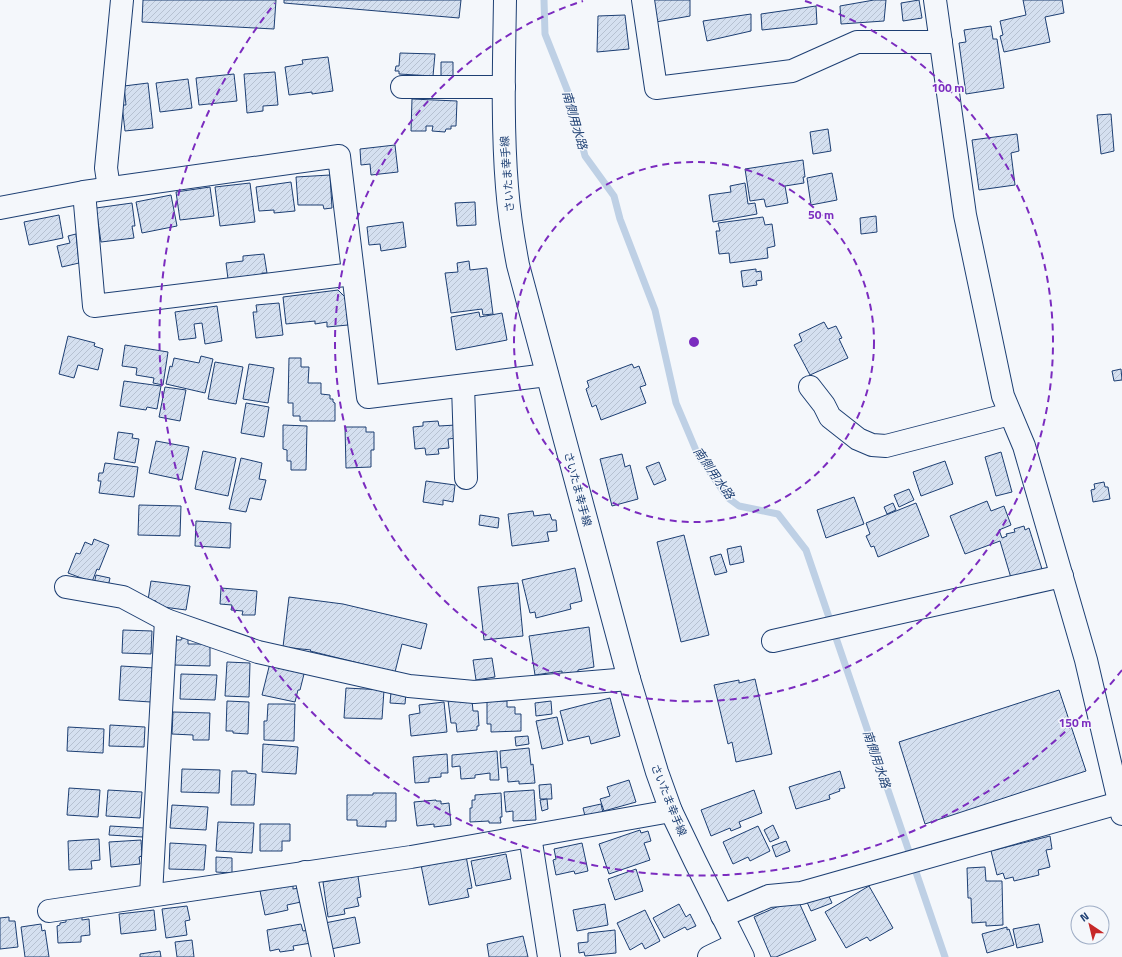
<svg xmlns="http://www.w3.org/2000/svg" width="1122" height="957" font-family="'Titillium Web','Noto Sans JP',sans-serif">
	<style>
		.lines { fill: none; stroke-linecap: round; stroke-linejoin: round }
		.stream { stroke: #bed0e5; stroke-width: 7 }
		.building { fill: url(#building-hatch); stroke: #1d3f73 }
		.minor-casing { stroke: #1d3f73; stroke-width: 24 }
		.primary-casing { stroke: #1d3f73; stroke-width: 24 }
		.minor { stroke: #f4f7fb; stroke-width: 22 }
		.primary { stroke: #f4f7fb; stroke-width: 22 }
		.ring { fill: none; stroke: #7b2cbf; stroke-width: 2; stroke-dasharray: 7 5 }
		.labels { text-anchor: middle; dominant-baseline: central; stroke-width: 3; stroke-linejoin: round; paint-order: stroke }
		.street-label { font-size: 11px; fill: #1d3f73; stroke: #f4f7fb }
		.water-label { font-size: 12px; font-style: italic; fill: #1d3f73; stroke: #f4f7fb }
		.centre { fill: #7b2cbf; stroke: #f4f7fb; stroke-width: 2 }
		.ring-label { font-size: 12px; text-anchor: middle; font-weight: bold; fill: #7b2cbf; stroke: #f4f7fb; stroke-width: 3; stroke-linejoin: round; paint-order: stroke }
	</style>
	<defs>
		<pattern id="building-hatch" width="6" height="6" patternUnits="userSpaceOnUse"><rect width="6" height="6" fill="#d5e0f0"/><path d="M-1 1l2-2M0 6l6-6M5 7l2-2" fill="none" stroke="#b6c1d1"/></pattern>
	</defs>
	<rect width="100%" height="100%" fill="#f4f7fb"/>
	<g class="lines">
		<path class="stream" d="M544 0 545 34 570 97 585 156 614 196 620 219 655 310 676 403 698 455 728 498 739 506 778 514 806 550 945 957"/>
	</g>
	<g class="building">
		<path d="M143 0H276L274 29 142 22Z"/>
		<path d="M284 0H461L459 18 284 3Z"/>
		<path d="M647 0H690V16L650 23Z"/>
		<path d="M874 0H886L884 21 841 24 840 6Z"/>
		<path d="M919 0 922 18 903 21 901 3Z"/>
		<path d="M1023 0H1062L1064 13 1045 17 1050 42 1004 52 1000 36 1003 35 1000 21 1026 15Z"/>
		<path d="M816 6 817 24 762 30 761 14Z"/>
		<path d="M751 14V31L707 41 703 21Z"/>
		<path d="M625 15 629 49 597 52 598 16Z"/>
		<path d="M991 26 993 39H997L1004 88 966 94 959 43 966 42 964 30Z"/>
		<path d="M400 53 435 54 433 76 399 74V71H395L396 66H399Z"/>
		<path d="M328 57 333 91 312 94V92L289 95 285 67 303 64 302 60Z"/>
		<path d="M441 62H453V78L441 77Z"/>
		<path d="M275 72 278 105 263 106V111L247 113 244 74Z"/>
		<path d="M234 74 237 101 199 105 196 78Z"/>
		<path d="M188 79 192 108 160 112 156 83Z"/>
		<path d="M148 83 153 128 125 131 122 105H126L124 86Z"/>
		<path d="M412 99 457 101 456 126H451V129H446L445 132 432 131 433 126H426V131H411Z"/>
		<path d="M1111 114 1114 151 1101 154 1097 115Z"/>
		<path d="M828 129 831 151 813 154 810 132Z"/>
		<path d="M1017 134 1019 151 1011 153 1015 185 979 190 972 140Z"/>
		<path d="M395 145 398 172 371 175 370 164 361 165 360 149Z"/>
		<path d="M803 160 805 177H803L804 183 785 186 788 203 766 207 764 199 750 201 745 169Z"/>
		<path d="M832 173 837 200 811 205 807 178Z"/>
		<path d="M330 175 332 208 324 209 323 205H298L296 177Z"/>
		<path d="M291 182 295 211 274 213V210L259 211 256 187Z"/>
		<path d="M250 183 255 222 220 226 215 187Z"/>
		<path d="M745 183 748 204 755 203 757 214 713 222 709 195 731 192 730 186Z"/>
		<path d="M210 187 214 216 180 220 176 192Z"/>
		<path d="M171 195 177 226 142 233 136 202Z"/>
		<path d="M475 202 476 225 457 226 455 203Z"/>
		<path d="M132 203 135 226H132L134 238 101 242 96 208Z"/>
		<path d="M59 215 63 238 29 245 24 222Z"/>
		<path d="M876 216 877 232 861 234 860 218Z"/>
		<path d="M763 217 765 225 772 224 775 246 767 248 768 258 730 263 729 253 719 254 716 231H720L718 223Z"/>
		<path d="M403 222 406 247 381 251 380 244 369 245 367 227Z"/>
		<path d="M76 234 79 263 62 267 57 246 70 243 68 236Z"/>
		<path d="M264 254 267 273H262V275L228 279 226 263 243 261V256Z"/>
		<path d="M469 261 470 270 487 268 493 314 483 315 482 309 451 313 445 273 458 272 457 263Z"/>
		<path d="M756 269V272L761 271 762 280 756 281 757 285 743 287 741 271Z"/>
		<path d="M338 290 345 297 348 325 327 327V322L315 324V321L286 324 283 297Z"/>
		<path d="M279 303 283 335 256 338 253 312H257L256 305Z"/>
		<path d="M217 306 222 341 205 344 202 323 194 324 196 338 179 340 175 312Z"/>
		<path d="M479 312 480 317 502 313 507 340 456 350 451 317Z"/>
		<path d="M824 322 828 329 836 326 842 338 839 339 848 358 810 375 794 345 802 341 799 334Z"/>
		<path d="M68 336 95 343 94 346 103 349 98 370 78 365 74 378 59 374Z"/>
		<path d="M125 345 168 352 163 385 153 383 154 378 136 375 137 368 122 366Z"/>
		<path d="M201 356 213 359 205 393 166 384 170 366 172 367 174 358 199 363Z"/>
		<path d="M289 358H301V367H309L308 383H321V394L330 395V399H333V402L335 403V421H300V416H293V403H288Z"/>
		<path d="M215 362 243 367 236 404 208 399Z"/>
		<path d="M249 364 274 368 268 403 243 399Z"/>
		<path d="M632 364 634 368 639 366 646 385 640 387 646 403 601 420 596 405 592 407 586 389 589 387 587 381Z"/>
		<path d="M1121 369 1122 380 1114 381 1112 371Z"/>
		<path d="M124 381 161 386 157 409 147 407 146 410 120 406Z"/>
		<path d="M165 387 186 390 180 421 159 417Z"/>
		<path d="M246 403 269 407 264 437 241 433Z"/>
		<path d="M438 421 439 426 456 425 457 438 448 439 449 448 438 449 439 454 426 455 425 448 415 449 413 427 423 426V422Z"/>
		<path d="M283 425 307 426 306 470H291V461H287V450L283 449Z"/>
		<path d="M345 427H366V432H374V450H371V467L346 468Z"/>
		<path d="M118 432 133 434 132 438 139 439 135 463 114 459Z"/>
		<path d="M156 441 189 447 182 480 149 473Z"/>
		<path d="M203 451 236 458 228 496 195 489Z"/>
		<path d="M1001 452 1012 492 996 496 985 457Z"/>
		<path d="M622 454 625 467 630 465 638 499 612 506 600 459Z"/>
		<path d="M241 458 262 463 259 479 266 480 261 500 250 498 246 512 229 509Z"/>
		<path d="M945 461 953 484 921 496 913 472Z"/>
		<path d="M659 462 666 480 654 485 646 467Z"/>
		<path d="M105 463 138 467 134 497 99 493 101 481H98L99 473H103Z"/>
		<path d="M426 481 455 485 453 502 443 500V505L423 502Z"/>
		<path d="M1104 482 1105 487H1108L1110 499 1093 502 1091 490 1095 489 1094 484Z"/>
		<path d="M909 489 914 500 899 507 894 495Z"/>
		<path d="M854 497 864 524 826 538 817 510Z"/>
		<path d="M987 501 991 511 1004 506 1011 525 999 530 1002 538 1007 536 1006 534 1015 532 1014 529 1024 526 1025 530 1029 528 1042 569 1011 578 1000 541 965 554 950 516Z"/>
		<path d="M893 503 896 510 887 514 884 507Z"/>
		<path d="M916 503 929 536 878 557 874 546 871 547 866 536 870 534 866 523Z"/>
		<path d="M139 505 181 506 180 536 138 535Z"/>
		<path d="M533 511 534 516 550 514 552 520H556L557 531 547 532 549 541 512 546 508 514Z"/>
		<path d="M480 515 499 518 498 528 479 525Z"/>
		<path d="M196 521 231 523 230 548 195 546Z"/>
		<path d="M684 535 709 635 681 642 657 542Z"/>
		<path d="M94 539 109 545 99 570 97 569 92 582 68 573 76 553 80 554 85 542 92 545Z"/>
		<path d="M741 546 744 562 730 565 727 549Z"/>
		<path d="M721 554 727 572 715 575 710 557Z"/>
		<path d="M575 568 582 601 570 604 571 609 536 618 535 612 530 613 522 580Z"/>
		<path d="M96 575 110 578 108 587 94 584Z"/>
		<path d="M151 581 190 586 186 610 156 606V601L148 600Z"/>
		<path d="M518 583 523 636 484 640 478 587Z"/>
		<path d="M221 588 257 591 255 615H242L243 611 231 610 232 605 220 604Z"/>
		<path d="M289 597 343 604 427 624 421 649 402 644 395 672 310 651 311 650 283 647Z"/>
		<path d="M589 627 594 667 578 670V672L562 674V671L535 675 529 636Z"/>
		<path d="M123 630 152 631 151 654 122 653Z"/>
		<path d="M182 638H188V644H210V666L174 665V640H181Z"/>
		<path d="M492 658 495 677 476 680 473 660Z"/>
		<path d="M227 662 250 663 249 697 225 696Z"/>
		<path d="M270 663 305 670 300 690H298L295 702 262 695Z"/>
		<path d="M121 666 154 668 151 702 119 700Z"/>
		<path d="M181 674 217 675 215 700 180 699Z"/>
		<path d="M755 679 772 754 736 762 732 742 728 744 714 685 739 680V683Z"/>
		<path d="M346 688 384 690 382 719 344 718Z"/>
		<path d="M1059 690 1086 771 925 824 899 742Z"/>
		<path d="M391 692 406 693 405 704 390 703Z"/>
		<path d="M610 698 620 736 591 744 589 736 568 741 560 711Z"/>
		<path d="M448 700H472L473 711H478L479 726H477V730L457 732 456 723H451Z"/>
		<path d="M227 701 249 702 248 734 233 733V731H226Z"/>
		<path d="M487 701H507V707H515V714H521V731L491 732V724H487Z"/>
		<path d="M551 701 552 714 536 716 535 703Z"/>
		<path d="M444 702 447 732 411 736 409 715 420 713 419 705Z"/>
		<path d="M268 704H295L294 741 264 740V721H267Z"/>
		<path d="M173 712 210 713 209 740H193V735L172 734Z"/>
		<path d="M557 717 563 744 542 749 536 721Z"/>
		<path d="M110 725 145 727 144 747 109 746Z"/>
		<path d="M68 727 104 729 103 753 67 751Z"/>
		<path d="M528 736 529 744 516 746 515 737Z"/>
		<path d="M263 744 298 747 296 774 262 772Z"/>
		<path d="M529 748 531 765 533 764 535 783 519 784V781L508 782 507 767 501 768 500 751Z"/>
		<path d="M497 751 499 780H490V773L475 775V778L461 779 460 766 452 767V755Z"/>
		<path d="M447 754 448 773H441V777L429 778V782L415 783 413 757Z"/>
		<path d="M182 769 220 770 219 793 181 792Z"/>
		<path d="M232 771H247V773L256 774 254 805H231Z"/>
		<path d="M840 771 845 788 839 789 840 791 829 795 830 799 796 809 789 787Z"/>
		<path d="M629 780 636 802 604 811 600 799 610 796 607 787Z"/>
		<path d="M551 784 552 799H540L539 785Z"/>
		<path d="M69 788 100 790 98 817 67 815Z"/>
		<path d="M108 790 142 792 140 818 106 816Z"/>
		<path d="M534 790 536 820 513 821V811L506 812 504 792Z"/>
		<path d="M754 790 762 813 739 822 741 827 731 831 730 828 711 836 701 810Z"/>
		<path d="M373 793H396V821H386V827L357 826V820H347V795H373Z"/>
		<path d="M501 793 502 817H500L501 823H489V821L470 822V808H472V800H475V795Z"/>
		<path d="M547 799 548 809 542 811 540 800Z"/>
		<path d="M436 800V801H441V804L449 803 451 825 434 827V824L417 826 414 802Z"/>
		<path d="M601 804 603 813 585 816 583 808Z"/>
		<path d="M172 805 208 807 206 830 170 828Z"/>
		<path d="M218 822 254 823 252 853 216 851Z"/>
		<path d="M260 824H290V841H282V851H260Z"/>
		<path d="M773 825 779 838 770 842 764 830Z"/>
		<path d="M110 826 144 828 143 837 109 835Z"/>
		<path d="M758 826 770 851 750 861 748 857 733 864 723 842Z"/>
		<path d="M640 830 641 833 648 831 651 841 644 843 650 860 609 874 599 844Z"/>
		<path d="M1050 836 1052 849 1046 850 1050 867 1038 870 1039 875 1014 881 1013 877 1005 879 1003 873 997 875 991 851Z"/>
		<path d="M99 839 100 860 91 861 92 869 69 870 68 841Z"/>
		<path d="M141 840 142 856 139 857 140 864 111 867 109 842Z"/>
		<path d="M786 841 790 851 776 857 772 846Z"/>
		<path d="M170 843 206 845 204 870 169 869Z"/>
		<path d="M582 843 588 871 575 874 574 871 556 875 553 860 556 859 554 849Z"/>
		<path d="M506 854 511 879 476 886 471 861Z"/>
		<path d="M466 856 472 888 467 889 469 897 429 905 421 865Z"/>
		<path d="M216 857 232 858V873L216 872Z"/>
		<path d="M985 867 986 881H1002L1003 925 986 926V922L972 923 971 898H968L967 868Z"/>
		<path d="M636 869 643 891 615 900 608 879Z"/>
		<path d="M358 876 361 897 357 898 359 906 344 909 345 914 328 917 323 882Z"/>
		<path d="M293 884V889L299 888 301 902 287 905 288 910 265 915 260 891Z"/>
		<path d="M869 886 893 928 870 941 867 937 846 948 825 912Z"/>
		<path d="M827 892 832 903 811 911 806 900Z"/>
		<path d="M797 898 816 940 776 957H771L754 917Z"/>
		<path d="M605 904 608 925 577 931 573 910Z"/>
		<path d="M679 904 686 917 690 914 696 926 687 930 685 927 664 938 653 918Z"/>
		<path d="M187 906 190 920 185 921 187 935 166 938 162 909Z"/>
		<path d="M154 910 156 930 121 934 119 914Z"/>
		<path d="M645 910 660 941 645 949 642 943 630 950 617 923Z"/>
		<path d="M9 917V921H15L18 947 0 949V918Z"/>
		<path d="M82 917V920L89 919 90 935 81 936V942L58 943 57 926 60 925V923L66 922V918Z"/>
		<path d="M355 917 360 943 331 949 325 923Z"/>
		<path d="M41 924 42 931 45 930 49 957H25L21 927Z"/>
		<path d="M301 924 303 931 308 930 311 943 293 946 294 950 280 952 279 949 270 951 267 930Z"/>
		<path d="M1039 924 1043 942 1017 948 1013 929Z"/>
		<path d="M1007 927V930L1009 929 1014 945 987 953 982 934Z"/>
		<path d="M615 930 616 953 585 956 584 952 579 953 578 943 588 942V933Z"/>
		<path d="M523 936 528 957H489L487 944Z"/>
		<path d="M192 940 194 957H177L175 942Z"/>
		<path d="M160 951 161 957H140V954Z"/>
	</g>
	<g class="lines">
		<g class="minor-casing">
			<g id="minor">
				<path d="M643 0 656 88 792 71 857 42H941"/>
				<path d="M935 0 965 215 1003 396 1024 446 1086 660 1122 814"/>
				<path d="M402 87H504"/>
				<path d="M109 188 106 168 122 0"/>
				<path d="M84 192 94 306 353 274"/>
				<path d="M0 208 84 192 339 156 368 397 547 375"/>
				<path d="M463 386 466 478"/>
				<path d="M810 387 824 405 830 417 858 439 872 445 886 446 1010 414"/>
				<path d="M66 587 123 597 166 620 258 652 409 686 474 692 629 679"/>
				<path d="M773 641 1062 576"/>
				<path d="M530 836 549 957"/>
				<path d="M305 872 323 957"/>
				<path d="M151 895 166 620"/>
				<path d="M49 911 411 857 671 811"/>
				<path d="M722 916 769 896 801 893 1119 803"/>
				<path d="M709 957 736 944"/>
			</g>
		</g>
		<g class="primary-casing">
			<path id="primary" d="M505 0C504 62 502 125 507 187 509 213 513 239 518 265L629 679 657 772 671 811 695 861 743 957"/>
		</g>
		<use href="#minor" class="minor"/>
		<use href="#primary" class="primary"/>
	</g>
	<g class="ring">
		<circle cx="694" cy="342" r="180"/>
		<path d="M805 1A359 359 0 1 1 583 1"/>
		<path d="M1122 670A539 539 0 1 1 275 3"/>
	</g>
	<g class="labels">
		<g class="street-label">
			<text transform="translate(507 174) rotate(-94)">さいたま幸手線</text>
			<text transform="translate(578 489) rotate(75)">さいたま幸手線</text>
			<text transform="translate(669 800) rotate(68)">さいたま幸手線</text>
		</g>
		<g class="water-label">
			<text transform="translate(575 120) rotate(74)">南側用水路</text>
			<text transform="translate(714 473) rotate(55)">南側用水路</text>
			<text transform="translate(877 759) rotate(71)">南側用水路</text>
		</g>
	</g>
	<circle cx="694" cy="342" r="6" class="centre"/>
	<g class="ring-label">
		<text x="948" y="92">100 m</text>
		<text x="821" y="219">50 m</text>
		<text x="1075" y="727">150 m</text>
	</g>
	<g transform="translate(1090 925) rotate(325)"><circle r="19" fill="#f4f7fb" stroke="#9eadc5"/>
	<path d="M0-3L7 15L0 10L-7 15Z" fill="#c62828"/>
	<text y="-6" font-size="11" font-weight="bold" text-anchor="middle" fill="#1d3f73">N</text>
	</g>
</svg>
